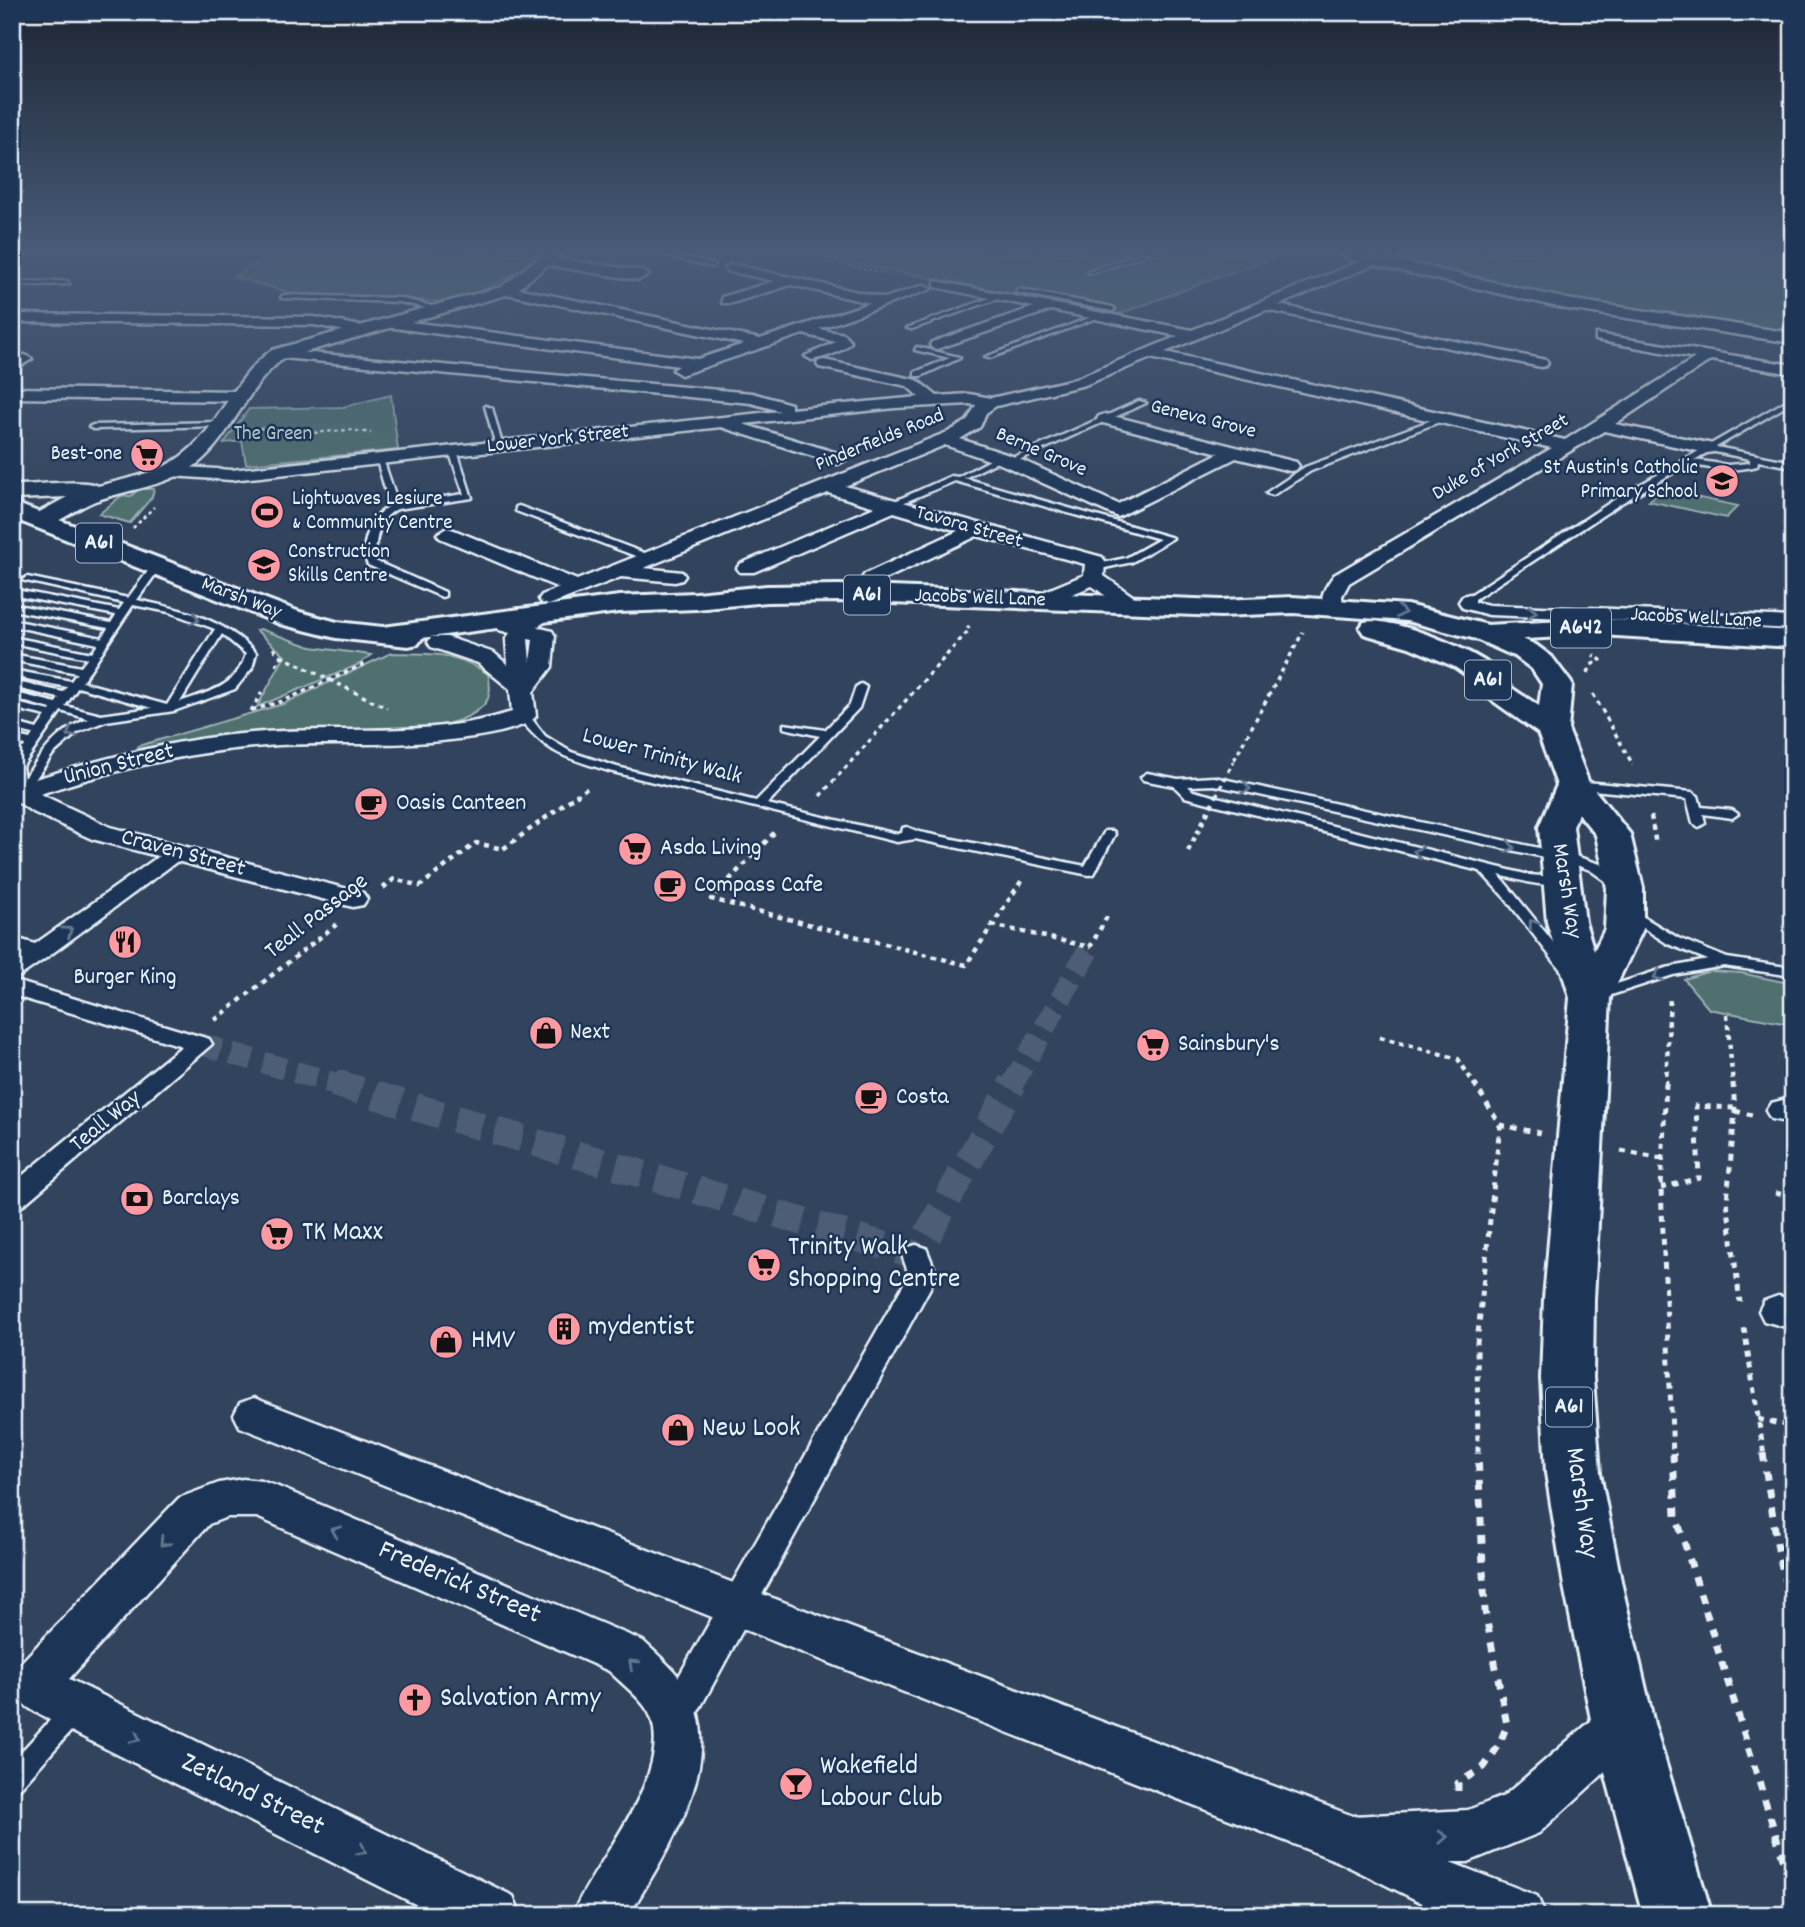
<svg xmlns="http://www.w3.org/2000/svg" width="1805" height="1927" font-family="Dekko,sans-serif">
	<style>
		.green { fill: #4f6f6e; stroke: #9cb0b3; stroke-width: 2 }
		.lines { fill: none; stroke-linecap: round; stroke-linejoin: round }
		.pedestrian-tunnel-far1 { stroke: #4d5d74; stroke-width: 22; stroke-dasharray: 22 11; stroke-linecap: butt }
		.pedestrian-tunnel { stroke: #4d5d74; stroke-width: 28; stroke-dasharray: 28 14; stroke-linecap: butt }
		.service-casing { stroke: #e8f1f8; stroke-width: 5 }
		.pedestrian-casing { stroke: #e8f1f8; stroke-width: 5 }
		.minor-casing { stroke: #e8f1f8; stroke-width: 5 }
		.tertiary-casing { stroke: #e8f1f8; stroke-width: 5 }
		.primary-casing { stroke: #e8f1f8; stroke-width: 6 }
		.trunk-casing { stroke: #e8f1f8; stroke-width: 6 }
		.path-far5 { stroke: #e8f1f8; stroke-width: 2; stroke-dasharray: 2.5 2.5; stroke-linecap: butt }
		.path-far4 { stroke: #e8f1f8; stroke-width: 2.5; stroke-dasharray: 3.5 3.5; stroke-linecap: butt }
		.path-far3 { stroke: #e8f1f8; stroke-width: 3.5; stroke-dasharray: 4.5 4.5; stroke-linecap: butt }
		.path-far2 { stroke: #e8f1f8; stroke-width: 4.5; stroke-dasharray: 5 5; stroke-linecap: butt }
		.path-far1 { stroke: #e8f1f8; stroke-width: 5; stroke-dasharray: 6 6; stroke-linecap: butt }
		.path { stroke: #e8f1f8; stroke-width: 7; stroke-dasharray: 9 9; stroke-linecap: butt }
		.service { fill: #1d3557; fill-rule: evenodd }
		.pedestrian { fill: #1d3557; fill-rule: evenodd }
		.minor { fill: #1d3557; fill-rule: evenodd }
		.tertiary { fill: #1d3557; fill-rule: evenodd }
		.primary { fill: #1d3557; fill-rule: evenodd }
		.trunk { fill: #1d3557; fill-rule: evenodd }
		.path-bridge-far1 { stroke: #e8f1f8; stroke-width: 3.5; stroke-dasharray: 4.5 4.5; stroke-linecap: butt }
		.path-bridge { stroke: #e8f1f8; stroke-width: 4.5; stroke-dasharray: 5 5; stroke-linecap: butt }
		.oneway { stroke: #64778f }
		.labels { text-anchor: middle; dominant-baseline: central; stroke-width: 5; stroke-linejoin: round; paint-order: stroke }
		.far-street-label { font-size: 21px; fill: #e8f1f8; stroke: #1d3557 }
		.far-park-label { font-size: 21px; fill: #b2c4c8; stroke: #1d3557 }
		.far-poi-label { font-size: 21px; fill: #e8f1f8; stroke: #1d3557; text-anchor: end }
		.shield { fill: #1d3557; stroke: #abb9c8; stroke-width: 2 }
		.shield-label { font-size: 23px; font-weight: bold; fill: #e8f1f8 }
		.street-label { font-size: 24px; fill: #e8f1f8; stroke: #1d3557 }
		.poi-label { font-size: 24px; fill: #e8f1f8; stroke: #1d3557; text-anchor: start }
		.near-poi-label { font-size: 28px; fill: #e8f1f8; stroke: #1d3557; text-anchor: start }
		.near-street-label { font-size: 28px; fill: #e8f1f8; stroke: #1d3557 }
	</style>
	<rect width="100%" height="100%" fill="#32435d"/>
	<filter id="ink" filterUnits="userSpaceOnUse"><feTurbulence type="fractalNoise" baseFrequency=".0143" numOctaves="2"/><feDisplacementMap in="SourceGraphic" scale="14" xChannelSelector="R" yChannelSelector="G"/><feConvolveMatrix kernelMatrix="1 2 1 2 8 2 1 2 1" color-interpolation-filters="sRGB"/></filter>
	<g filter="url(#ink)">
		<g class="green">
			<path d="M270 254H540L514 274 486 289 444 302 385 297 298 295 234 277Z"/>
			<path d="M806 254H1281L1119 314Z"/>
			<path d="M1411 254H1793V336L1585 304 1399 260Z"/>
			<path d="M391 395 398 450 246 464 242 441 224 443 249 409 343 407Z"/>
			<path d="M139 489H154L152 497 130 523 99 514 121 496H131Z"/>
			<path d="M1662 490 1738 506 1726 518 1649 501Z"/>
			<path d="M260 629 311 647 371 655 360 664 257 707 285 656 256 630Z"/>
			<path d="M391 653C430 654 454 651 488 674 493 695 489 705 469 716 422 740 328 727 274 730 228 733 182 742 137 749L138 746 283 704Z"/>
			<path d="M1710 971 1741 973 1793 984V1025L1709 1009 1684 979Z"/>
		</g>
		<g class="lines">
			<g class="pedestrian-tunnel-far1">
				<path d="M200 1044 340 1085"/>
				<path d="M1012 1085 1090 947"/>
			</g>
			<path class="pedestrian-tunnel" d="M334 1083 916 1255 1013 1083"/>
			<g class="service-casing">
				<g id="service">
					<path d="M12 254H25L12 258Z"/>
					<path d="M660 254H672L715 265 712 267Z"/>
					<path d="M1138 254H1148L1093 273 1088 272Z"/>
					<path d="M67 281 69 284 12 286V282Z"/>
					<path d="M1018 289 1112 307 1115 309 1112 311 1016 292Z"/>
					<path d="M1001 294 1003 297 912 329 907 328Z"/>
					<path d="M283 295 399 298 444 309 441 311 399 302 281 298Z"/>
					<path d="M1097 315 1102 316 990 358 985 357Z"/>
					<path d="M917 347 959 357 960 358 921 376H915V372L950 358 915 350Z"/>
					<path d="M1793 397V402L1716 447 1793 462V467L1758 461 1757 466C1733 472 1712 469 1688 464L1623 502 1472 601 1464 599 1617 498ZM1710 451 1750 459V463L1728 465 1694 460Z"/>
					<path d="M1139 401 1146 403 1012 463 1005 461Z"/>
					<path d="M485 406 492 408 503 448 496 446Z"/>
					<path d="M1440 417 1447 419 1311 471 1273 495 1266 493 1305 467Z"/>
					<path d="M220 422 224 424 223 426 93 429 89 427 93 425Z"/>
					<path d="M453 449 457 451 472 498 397 509C377 519 377 538 374 558L375 561 445 592V596L442 597 368 565C358 546 372 515 390 506L376 457 383 459 398 504 464 494 449 451Z"/>
					<path d="M998 456 1005 458 964 478 1173 538 1132 562 1096 570 1093 569V565L1126 558 1160 539 955 481 893 507 886 505 951 476 958 477Z"/>
					<path d="M519 506 655 557 657 559 649 561 516 511V507Z"/>
					<path d="M154 563 162 565 137 600C181 609 225 619 256 653L252 668 235 689 174 711 106 721 78 732 53 754 24 795H16C10 779 10 767 20 754L12 752V745L24 748 25 745 12 742V735L30 739 33 734 12 729V722L37 729 46 716 12 708V702L50 711 51 709 12 698V692L56 703 59 698 12 687V681L63 692 67 687 12 676V670L71 681 77 673 12 660V654L81 667 88 658 12 643V637L92 653 98 644 12 626V620L102 638 108 628 12 610V604L111 623 116 615 16 596 13 595 12 591 16 590 119 610 124 603 22 580 27 577 128 598ZM133 605 169 612 215 629 167 705 82 682ZM222 634 246 654C236 688 210 691 180 702ZM78 687 152 708 101 715 65 706ZM61 711 89 719C58 729 42 753 24 779L22 767Z"/>
					<path d="M861 684 866 687 859 708 767 804 897 834 902 833 903 828 907 827 919 832 1085 866 1105 831H1113L1115 834 1094 874 1089 875 915 839 897 842 609 771C566 757 547 755 518 716L520 714H528L545 736 571 752 617 767 756 801 820 736 784 728V724L825 730 850 705 856 687Z"/>
					<path d="M1147 773 1178 779 1214 777 1575 856 1600 864 1626 884 1619 888 1614 887 1590 870 1571 863 1214 785 1188 786 1193 791 1529 875 1566 878 1568 881C1554 891 1515 879 1499 875L1574 968 1576 971 1569 975 1564 974 1505 898 1480 871 1185 797 1174 786 1143 780 1141 777Z"/>
					<path d="M1575 781 1692 792 1698 796 1701 807 1732 810 1738 814 1732 818 1703 814 1705 823 1699 827 1693 823 1687 799 1571 788 1569 785Z"/>
					<path d="M1627 907 1678 938 1727 958 1793 968V976L1724 966 1673 975 1602 998H1592L1590 995 1592 992 1666 968 1708 960 1668 944 1622 914 1620 911Z"/>
					<path d="M72 1702 80 1705 83 1713 80 1721 20 1788 12 1791V1762L64 1705Z"/>
				</g>
			</g>
			<g class="pedestrian-casing">
				<g id="pedestrian">
					<path d="M1469 594 1475 596V602L1489 605 1590 609 1598 614 1590 619 1489 615 1463 608 1459 602 1463 596Z"/>
					<path d="M176 847 183 849 186 853 183 857 46 958 20 976 12 978V960L20 954 12 952V937L35 944 169 849Z"/>
					<path d="M12 980 209 1039 212 1044 22 1206 12 1208V1184L182 1046 12 995Z"/>
					<path d="M916 1245 926 1248 937 1275 689 1728 676 1734 663 1728 658 1716 663 1704 909 1275 902 1255 906 1248Z"/>
				</g>
			</g>
			<g class="minor-casing">
				<g id="minor">
					<path d="M1389 254H1406L1387 265 1378 263 1279 305 1541 359 1546 360 1548 363 1546 366 1541 367 1266 310 1165 352 1565 440 1695 358 1601 341 1596 340V334L1793 365V374L1711 360 1615 424 1713 444 1716 448 1713 452 1707 453 1604 431 1349 583 1342 596 1343 607 1340 611H1326C1317 598 1326 586 1334 575L1552 448 1151 358 1085 385 996 406 986 413 980 427 960 439 1015 457 1118 504 1219 453 1099 422 1097 419 1099 416 1105 414 1296 462 1299 466 1296 470 1290 471 1236 458 1118 517 1003 465 945 445 845 486 1102 557 1105 561 1104 576 1144 604 1141 608C1124 613 1106 595 1092 586L1045 605H1031L1028 601 1031 597 1084 575 1085 564 977 536 879 582H865L862 578 865 574 958 531 894 512 754 572H740L737 568 740 564 875 507 828 493 644 568 682 572 685 576 682 580 675 582 621 577 549 605 542 603 539 599 542 595 559 588 440 538 437 534 447 528 454 530 577 580 950 431 967 421 976 405 969 404 895 408 743 424 844 455 847 459 838 464 721 427 231 480 171 476 162 471 171 466 231 470 780 411 751 403 273 357 271 354 273 351 278 350 752 393 791 404V409L919 397 907 386 819 367 817 364 819 361 824 360 917 380 937 396 969 394 991 398 1075 379 1178 336 1051 310 937 349 932 348 930 345 932 342 1034 307 935 287V281L1192 330 1371 257 1380 259Z"/>
					<path d="M544 257 643 271 649 275 638 280 540 264V258Z"/>
					<path d="M731 264 885 298 924 285 931 289 819 329 844 334 851 342C842 353 825 357 812 360L805 356 836 342 803 334 681 375 673 370 679 366 387 327 380 323 387 319 698 359 744 344 507 294 500 290 507 286 760 339 870 303 791 285 732 303H722V297L775 281 727 271 725 268Z"/>
					<path d="M12 314 314 317 361 326 368 330 361 334 314 325 12 322Z"/>
					<path d="M12 355H25L32 359 12 371Z"/>
					<path d="M12 388 240 391 248 396 240 401 12 398Z"/>
					<path d="M12 426 18 427 20 437 12 442Z"/>
					<path d="M546 608 553 610 557 614 537 627 552 631 555 636 552 667 533 692 536 716C525 731 469 738 450 740 394 747 336 742 279 745 197 750 118 768 40 794L110 827 363 893 367 899 363 905 353 907 92 839 31 811 18 802 12 804V786C91 762 170 739 252 733 338 725 428 739 512 712L510 689 478 663 431 647 428 642 431 637H447L494 653 508 665 506 639 510 633 499 630 496 625 499 620 507 619 519 622ZM528 639 533 640 530 662Z"/>
					<path d="M1590 608 1793 617V629L1583 618 1579 614 1583 610Z"/>
					<path d="M1783 1100 1793 1101V1123L1771 1119 1766 1111 1771 1103Z"/>
					<path d="M1778 1296 1793 1299V1329L1764 1321 1759 1311 1764 1301Z"/>
					<path d="M254 1398 754 1591 1353 1816 1468 1810 1504 1796 1606 1708 1623 1701 1640 1708 1647 1724 1640 1740 1539 1833 1468 1862H1450L1537 1896 1545 1915H1447L1337 1861 722 1621 240 1427 234 1415 240 1403Z"/>
					<path d="M243 1479 261 1481 276 1486 643 1641C659 1656 678 1672 689 1692 728 1763 665 1854 629 1915H572C595 1861 670 1780 652 1720 647 1702 622 1684 609 1671L257 1517H227L209 1524 69 1679 513 1896 521 1915H437L59 1725C35 1711 2 1701 16 1668L179 1498 219 1483Z"/>
				</g>
			</g>
			<g class="tertiary-casing">
				<g id="tertiary">
					<path d="M544 254H561L513 293 284 358C250 383 237 424 208 454 178 486 134 487 95 501 77 508 61 522 42 527L34 525 30 520 34 515 67 497 12 499V485C30 486 87 478 98 486 125 479 156 474 180 457 219 430 232 378 272 350L501 287Z"/>
					<path d="M1342 254H1371L1567 299 1793 333V343L1567 309 1349 259Z"/>
				</g>
			</g>
			<g class="primary-casing">
				<path id="primary" d="M1601 619 1793 631V647L1601 635 1486 641 1476 639 1472 633 1476 627 1486 625Z"/>
			</g>
			<g class="trunk-casing">
				<path id="trunk" d="M12 502 300 612 337 622 383 627 619 596 696 593 767 586 839 585 1221 600 1293 597 1407 605 1496 627 1536 645 1552 657 1572 684 1568 729 1589 783 1630 834 1643 888V929L1610 998 1594 1299 1593 1378 1600 1473 1622 1586 1654 1724 1712 1915H1643L1592 1724 1564 1586 1546 1473 1541 1378 1544 1299 1570 998 1547 922 1539 827 1557 785 1538 733 1482 693 1472 679 1455 667 1409 647 1364 634 1360 628 1364 622C1390 616 1468 648 1490 665 1496 669 1498 677 1504 682 1514 691 1528 698 1539 706L1542 684 1532 669 1516 657 1476 639 1407 621 1293 613 1221 616 839 601 767 602 696 609 619 612 422 638 418 644 408 646 336 638 280 624 12 518ZM1578 813 1596 835 1607 888 1605 929 1594 951 1585 922 1573 827Z"/>
			</g>
			<path class="path-far5" d="M829 262 889 274"/>
			<g class="path-far4">
				<path d="M252 428 279 429 296 434 350 430 371 433"/>
				<path d="M133 528 154 507"/>
			</g>
			<g class="path-far3">
				<path d="M273 648 281 656 276 666"/>
				<path d="M281 656 387 708"/>
				<path d="M1588 673 1591 665 1601 660 1593 655"/>
				<path d="M1593 694 1633 765"/>
				<path d="M252 710 283 701 367 663"/>
				<path d="M251 711 262 692"/>
				<path d="M1234 760 1303 632"/>
				<path d="M576 796 590 786"/>
				<path d="M820 796 970 629 967 626"/>
			</g>
			<g class="path-far2">
				<path d="M1651 816 1656 845"/>
				<path d="M774 833 711 899 966 965 1022 880"/>
				<path d="M383 888 394 879 420 886 476 843 503 849 578 794"/>
				<path d="M992 925 1090 947 1108 915"/>
				<path d="M1727 1014 1733 1085"/>
				<path d="M215 1020 337 924"/>
				<path d="M1380 1037 1458 1059 1475 1085"/>
				<path d="M1666 1085 1670 996"/>
			</g>
			<g class="path-far1">
				<path d="M1474 1083 1500 1125 1477 1343 1478 1455"/>
				<path d="M1666 1083 1661 1188 1673 1455"/>
				<path d="M1733 1083 1735 1111 1727 1201 1740 1302"/>
				<path d="M1735 1111 1752 1115"/>
				<path d="M1500 1125 1540 1133"/>
				<path d="M1621 1151 1662 1159"/>
				<path d="M1661 1188 1699 1178 1696 1106 1734 1108"/>
				<path d="M1775 1193 1793 1197"/>
				<path d="M1744 1328 1764 1455"/>
				<path d="M1758 1419 1793 1427"/>
			</g>
			<g class="path">
				<path d="M1673 1453 1676 1516 1793 1890"/>
				<path d="M1763 1453 1778 1549 1793 1618"/>
				<path d="M1458 1791V1783L1484 1767 1499 1745 1507 1725 1485 1611 1478 1453"/>
			</g>
			<use href="#service" class="service"/>
			<use href="#pedestrian" class="pedestrian"/>
			<use href="#minor" class="minor"/>
			<use href="#tertiary" class="tertiary"/>
			<use href="#primary" class="primary"/>
			<use href="#trunk" class="trunk"/>
			<path class="path-bridge-far1" d="M1216 796 1234 761"/>
			<path class="path-bridge" d="M1188 851 1217 794"/>
		</g>
		<defs><path id="oneway-chevron" d="M-2-3.5L2.5 0L-2 3.5" fill="none" stroke-width="1.6" stroke-linecap="round" stroke-linejoin="round" transform="scale(1.75)"/></defs>
		<g class="oneway">
			<use href="#oneway-chevron" transform="translate(1401 612) rotate(8)"/>
			<use href="#oneway-chevron" transform="translate(1532 612) rotate(2)"/>
			<use href="#oneway-chevron" transform="translate(195 619) rotate(20)"/>
			<use href="#oneway-chevron" transform="translate(71 733) rotate(146)"/>
			<use href="#oneway-chevron" transform="translate(1246 788) rotate(12)"/>
			<use href="#oneway-chevron" transform="translate(1510 847) rotate(12)"/>
			<use href="#oneway-chevron" transform="translate(1418 852) rotate(-166)"/>
			<use href="#oneway-chevron" transform="translate(1533 924) rotate(-127)"/>
			<use href="#oneway-chevron" transform="translate(68 931) rotate(-35)"/>
			<use href="#oneway-chevron" transform="translate(1658 976) rotate(159)"/>
			<use href="#oneway-chevron" transform="translate(336 1531) rotate(-157)"/>
			<use href="#oneway-chevron" transform="translate(164 1542) rotate(133)"/>
			<use href="#oneway-chevron" transform="translate(633 1664) rotate(-137)"/>
			<use href="#oneway-chevron" transform="translate(136 1738) rotate(26)"/>
			<use href="#oneway-chevron" transform="translate(1443 1837) rotate(-3)"/>
			<use href="#oneway-chevron" transform="translate(362 1850) rotate(26)"/>
		</g>
	</g>
	<linearGradient id="sky" x2="0" y2="1"><stop stop-color="#1c2533"/><stop offset="0.48" stop-color="#495b78"/><stop offset="1" stop-color="#495b78" stop-opacity="0"/></linearGradient>
	<rect width="1805" height="524" fill="url(#sky)"/>
	<defs>
		<g id="supermarket-disc" transform="scale(1.75)"><circle r="9.5" fill="#ff9aa2" stroke="#1d3557"/><path d="M-6-5.5h2.5l.6 2H6L4.5 2H-2.5L-4.4-4H-6ZM-1.5 3.2a1.3 1.3 0 1 0 .1 0ZM3 3.2a1.3 1.3 0 1 0 .1 0Z" fill="#111"/></g>
		<g id="school-disc" transform="scale(1.75)"><circle r="9.5" fill="#ff9aa2" stroke="#1d3557"/><path d="M0-5L7-2L0 1L-7-2ZM-4 1L0 2.5L4 1V4Q0 6-4 4Z" fill="#111"/></g>
		<g id="stadium-disc" transform="scale(1.75)"><circle r="9.5" fill="#ff9aa2" stroke="#1d3557"/><path d="M0-5a6.5 5 0 1 0 0 10a6.5 5 0 1 0 0-10ZM-3.5-1.8h7v3.6h-7Z" fill="#111"/></g>
		<g id="university-disc" transform="scale(1.75)"><circle r="9.5" fill="#ff9aa2" stroke="#1d3557"/><path d="M0-5L7-2L0 1L-7-2ZM-4 1L0 2.5L4 1V4Q0 6-4 4Z" fill="#111"/></g>
		<g id="cafe-disc" transform="scale(1.75)"><circle r="9.5" fill="#ff9aa2" stroke="#1d3557"/><path d="M-5.5-4.5H6V0H3Q3 3.5 0 3.5H-2.5Q-5.5 3.5-5.5 0ZM3-3.2v2h1.7v-2ZM-6 4.5H4V6H-6Z" fill="#111"/></g>
		<g id="restaurant-disc" transform="scale(1.75)"><circle r="9.5" fill="#ff9aa2" stroke="#1d3557"/><path d="M-5-6h1v4h1v-4h1v4h1v-4h1v5L-1.5 .5V6h-2V.5L-5-1ZM5-6V6H3V1.5H1.5Q1.5-4 5-6Z" fill="#111"/></g>
		<g id="shop-disc" transform="scale(1.75)"><circle r="9.5" fill="#ff9aa2" stroke="#1d3557"/><path d="M-5-2.5h2.3a2.7 3.5 0 0 1 5.4 0H5L5.5 6h-11ZM-1.5-2.5h3a1.5 2.3 0 0 0-3 0Z" fill="#111"/></g>
		<g id="bank-disc" transform="scale(1.75)"><circle r="9.5" fill="#ff9aa2" stroke="#1d3557"/><path d="M-6-4H6V4H-6ZM0-2.3a2.3 2.3 0 1 0 0 4.6a2.3 2.3 0 1 0 0-4.6Z" fill="#111"/></g>
		<g id="building-disc" transform="scale(1.75)"><circle r="9.5" fill="#ff9aa2" stroke="#1d3557"/><path d="M-4-6H4V6H1V3H-1V6H-4ZM-2.5-4.3h1.7v1.8h-1.7ZM.8-4.3h1.7v1.8H.8ZM-2.5-1h1.7V.8h-1.7ZM.8-1h1.7V.8H.8Z" fill="#111"/></g>
		<g id="church-disc" transform="scale(1.75)"><circle r="9.5" fill="#ff9aa2" stroke="#1d3557"/><path d="M-1.2-6h2.4v3.5h3.3v2.4h-3.3V6h-2.4V-.1h-3.3v-2.4h3.3Z" fill="#111"/></g>
		<g id="bar-disc" transform="scale(1.75)"><circle r="9.5" fill="#ff9aa2" stroke="#1d3557"/><path d="M-6-5H6L.8 .8V4.5H3.5V6h-7V4.5H-.8V.8Z" fill="#111"/></g>
	</defs>
	<g fill-rule="evenodd">
		<use href="#supermarket-disc" x="147" y="455"/>
		<use href="#school-disc" x="1722" y="481"/>
		<use href="#stadium-disc" x="267" y="512"/>
		<use href="#university-disc" x="264" y="565"/>
		<use href="#cafe-disc" x="371" y="804"/>
		<use href="#supermarket-disc" x="635" y="849"/>
		<use href="#cafe-disc" x="670" y="886"/>
		<use href="#restaurant-disc" x="125" y="942"/>
		<use href="#shop-disc" x="546" y="1033"/>
		<use href="#supermarket-disc" x="1153" y="1045"/>
		<use href="#cafe-disc" x="871" y="1098"/>
		<use href="#bank-disc" x="137" y="1199"/>
		<use href="#supermarket-disc" x="277" y="1234"/>
		<use href="#supermarket-disc" x="764" y="1265"/>
		<use href="#building-disc" x="564" y="1329"/>
		<use href="#shop-disc" x="446" y="1342"/>
		<use href="#shop-disc" x="678" y="1430"/>
		<use href="#church-disc" x="415" y="1700"/>
		<use href="#bar-disc" x="796" y="1784"/>
	</g>
	<g class="labels">
		<g class="far-street-label">
			<text transform="translate(1203 420) rotate(14)">Geneva Grove</text>
			<text transform="translate(558 440) rotate(-6)">Lower York Street</text>
			<text transform="translate(880 441) rotate(-22)">Pinderfields Road</text>
			<text transform="translate(1041 453) rotate(23)">Berne Grove</text>
			<text transform="translate(1501 458) rotate(-30)">Duke of York Street</text>
			<text transform="translate(969 528) rotate(16)">Tavora Street</text>
			<text transform="translate(241 599) rotate(21)">Marsh Way</text>
			<text transform="translate(980 599) rotate(2)">Jacobs Well Lane</text>
			<text transform="translate(1696 619) rotate(3)">Jacobs Well Lane</text>
		</g>
		<g class="far-park-label">
			<text x="273" y="435">The Green</text>
		</g>
		<g class="far-poi-label">
			<text x="122" y="455">Best-one</text>
			<text x="1698" y="469">St Austin's Catholic<tspan x="1698" dy="24">Primary School</tspan></text>
			<text x="292" y="500" text-anchor="start">Lightwaves Lesiure<tspan x="292" dy="24">&amp; Community Centre</tspan></text>
			<text x="288" y="553" text-anchor="start">Construction<tspan x="288" dy="24">Skills Centre</tspan></text>
		</g>
		<g class="shield">
			<rect x="76" y="523.5" width="46" height="39" rx="5"/>
			<rect x="844" y="575.5" width="46" height="39" rx="5"/>
			<rect x="1551" y="608.5" width="60" height="39" rx="5"/>
			<rect x="1465" y="660.5" width="46" height="39" rx="5"/>
			<rect x="1546" y="1387.5" width="46" height="39" rx="5"/>
		</g>
		<g class="shield-label">
			<text x="99" y="543">A61</text>
			<text x="867" y="595">A61</text>
			<text x="1581" y="628">A642</text>
			<text x="1488" y="680">A61</text>
			<text x="1569" y="1407">A61</text>
		</g>
		<g class="street-label">
			<text transform="translate(662 757) rotate(15)">Lower Trinity Walk</text>
			<text transform="translate(119 765) rotate(-14)">Union Street</text>
			<text transform="translate(183 854) rotate(15)">Craven Street</text>
			<text transform="translate(1566 891) rotate(81)">Marsh Way</text>
			<text transform="translate(317 917) rotate(-38)">Teall Passage</text>
			<text transform="translate(106 1122) rotate(-39)">Teall Way</text>
		</g>
		<g class="poi-label">
			<text x="396" y="804">Oasis Canteen</text>
			<text x="660" y="849">Asda Living</text>
			<text x="694" y="886">Compass Cafe</text>
			<text x="125" y="978" text-anchor="middle">Burger King</text>
			<text x="570" y="1033">Next</text>
			<text x="1178" y="1045">Sainsbury's</text>
			<text x="896" y="1098">Costa</text>
			<text x="162" y="1199">Barclays</text>
		</g>
		<g class="near-poi-label">
			<text x="302" y="1234">TK Maxx</text>
			<text x="788" y="1249">Trinity Walk<tspan x="788" dy="32">Shopping Centre</tspan></text>
			<text x="588" y="1329">mydentist</text>
			<text x="471" y="1342">HMV</text>
			<text x="702" y="1430">New Look</text>
			<text x="440" y="1700">Salvation Army</text>
			<text x="820" y="1768">Wakefield<tspan x="820" dy="32">Labour Club</tspan></text>
		</g>
		<g class="near-street-label">
			<text transform="translate(1580 1503) rotate(82)">Marsh Way</text>
			<text transform="translate(459 1584) rotate(23)">Frederick Street</text>
			<text transform="translate(252 1796) rotate(26)">Zetland Street</text>
		</g>
	</g>
	<rect width="1805" height="1927" fill="none" stroke="#1d3557" stroke-width="42"/>
	<rect x="21" y="21" width="1763" height="1885" fill="none" stroke="#e8f1f8" stroke-width="2.5" filter="url(#ink)"/>
</svg>
